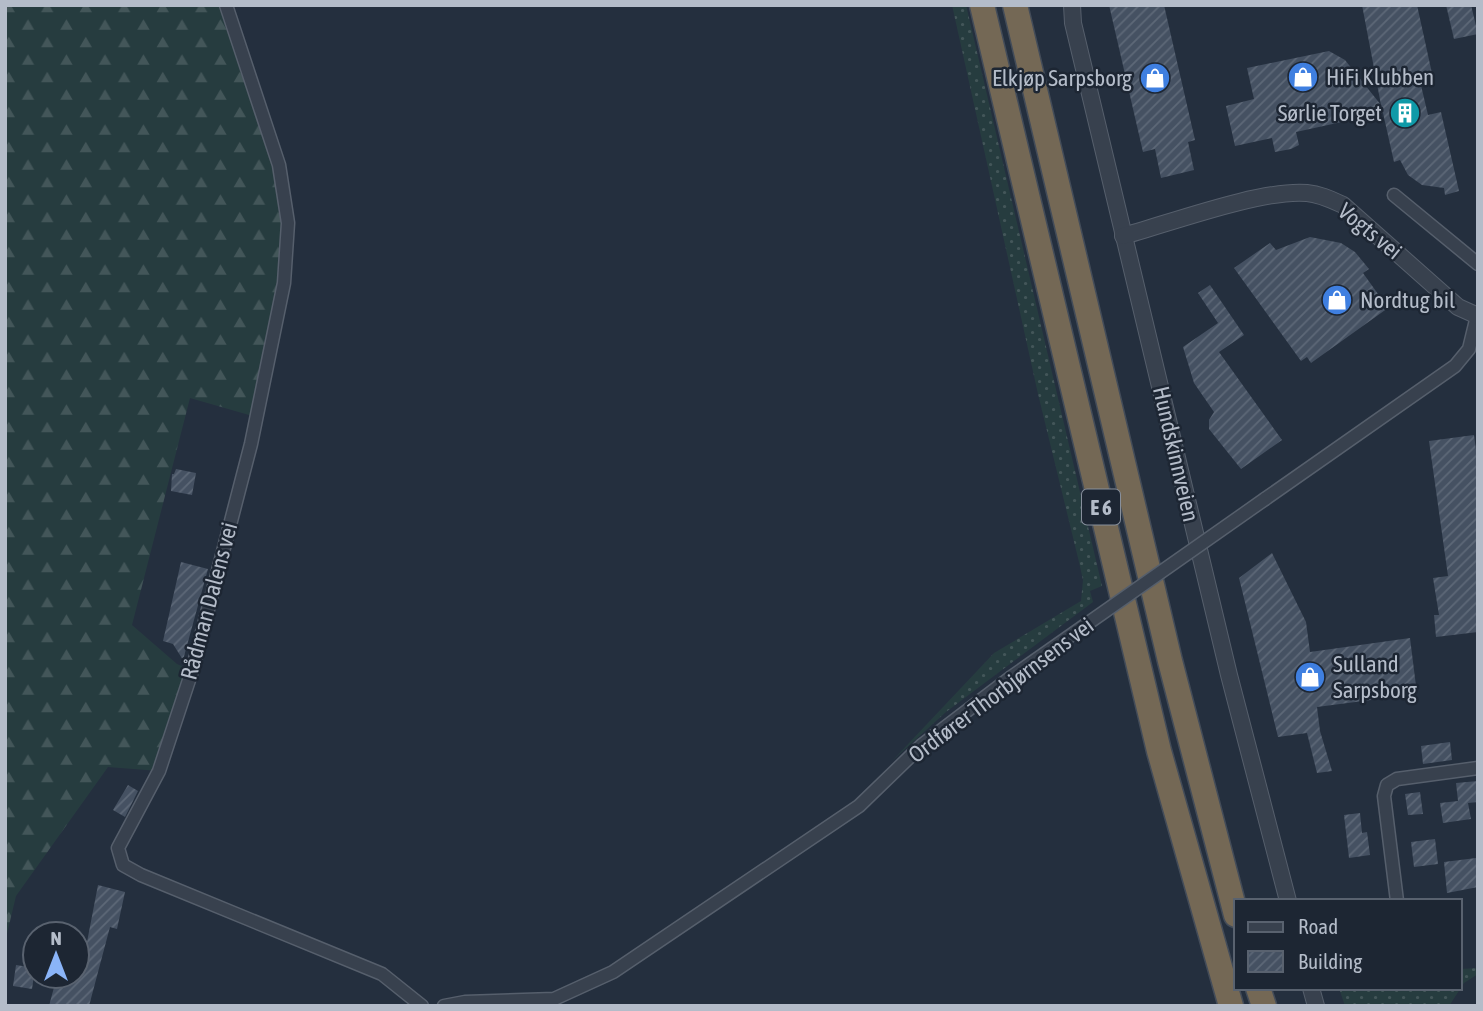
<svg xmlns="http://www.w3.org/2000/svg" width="1483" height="1011" font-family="'Asap Condensed',sans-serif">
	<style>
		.grass { fill: url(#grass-dots) }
		.forest { fill: url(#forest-firs) }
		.building { fill: url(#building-hatch) }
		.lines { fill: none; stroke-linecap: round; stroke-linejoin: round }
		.minor-casing { stroke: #565f6c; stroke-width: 15 }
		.tertiary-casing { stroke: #565f6c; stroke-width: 18 }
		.motorway-casing { stroke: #434c59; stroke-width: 27 }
		.minor { stroke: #38414e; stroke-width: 12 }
		.tertiary { stroke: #38414e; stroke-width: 16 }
		.motorway { stroke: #746855; stroke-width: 24 }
		.minor-bridge-casing { stroke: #565f6c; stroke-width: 15; stroke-linecap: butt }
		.minor-bridge { stroke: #38414e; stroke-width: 12 }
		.labels { text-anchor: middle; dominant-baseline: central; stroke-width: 5; stroke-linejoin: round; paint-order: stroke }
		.shield { fill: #1d2633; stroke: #878f9c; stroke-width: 2 }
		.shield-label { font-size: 21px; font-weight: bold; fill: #b4bcc9 }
		.poi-label { font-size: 23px; fill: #b4bcc9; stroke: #1d2633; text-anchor: start }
		.street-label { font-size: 23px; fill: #b4bcc9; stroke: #1d2633 }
	</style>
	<defs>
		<pattern id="grass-dots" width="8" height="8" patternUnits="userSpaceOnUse" patternTransform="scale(1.75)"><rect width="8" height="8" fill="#263c3f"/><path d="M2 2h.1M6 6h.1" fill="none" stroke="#435659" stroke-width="1.8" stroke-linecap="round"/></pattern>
		<pattern id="forest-firs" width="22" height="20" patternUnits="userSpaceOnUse" patternTransform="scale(1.75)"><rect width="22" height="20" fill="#263c3f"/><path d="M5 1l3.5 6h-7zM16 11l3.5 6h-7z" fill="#435659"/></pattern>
		<pattern id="building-hatch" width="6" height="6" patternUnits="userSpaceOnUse" patternTransform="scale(1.75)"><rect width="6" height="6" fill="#455162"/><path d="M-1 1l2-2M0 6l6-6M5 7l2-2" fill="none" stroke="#5d6877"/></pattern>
	</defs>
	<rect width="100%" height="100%" fill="#242f3e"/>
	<g class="grass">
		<path d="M952 5H966L1102 586 1090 591 1093 602 946 712 893 760 994 653 1081 601 1083 580 1079 562 1038 394Z"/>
		<path d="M1478 968V974L1464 983 1449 1006H1345L1339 988H1460V969Z"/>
	</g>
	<path class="forest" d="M5 5H226L279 165 288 223 256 417 190 398 132 625 177 664 192 671 159 771 108 767 16 896 5 942Z"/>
	<g class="building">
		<path d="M1109 5H1164L1195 140 1188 142 1194 170 1161 178 1155 149 1143 152Z"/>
		<path d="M1362 5H1417L1433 78 1420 81 1428 115 1441 112 1459 191 1445 195 1444 188 1422 185 1408 175 1400 160 1394 162 1383 113 1296 132 1299 145 1291 149 1275 152 1272 138 1235 146 1226 106 1254 99 1247 68 1329 51 1345 60 1381 105Z"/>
		<path d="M1446 5H1471L1478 34 1454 39Z"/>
		<path d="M1310 237 1341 243 1355 252 1369 269 1363 273 1388 308 1311 363 1307 357 1301 361 1234 268 1270 243 1276 250Z"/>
		<path d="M1210 285 1244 335 1219 352 1282 440 1241 469 1209 429V420L1214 412 1194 383 1183 347 1218 323 1198 293Z"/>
		<path d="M1474 435 1478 464V632L1436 637 1434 615H1439L1433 578 1448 576 1429 441Z"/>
		<path d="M176 469 196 473 192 495 171 491 172 474H174Z"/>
		<path d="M1272 553 1306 622 1310 652 1410 638 1417 694 1317 707 1320 731 1332 771 1317 773 1307 733 1278 737 1239 578Z"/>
		<path d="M181 562 208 569 183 660 173 644 163 641Z"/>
		<path d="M1450 742 1452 760 1423 764 1421 746Z"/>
		<path d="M1478 781V802L1468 803 1471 819 1443 823 1440 803 1458 801 1456 783Z"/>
		<path d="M128 785 138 791 125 817 113 810Z"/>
		<path d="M1420 792 1423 814 1408 815 1405 794Z"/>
		<path d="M1360 813 1362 833 1367 832 1370 855 1349 858 1344 815Z"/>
		<path d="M1435 839 1438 864 1414 867 1411 842Z"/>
		<path d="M1476 858 1478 887 1447 893 1444 862Z"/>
		<path d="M98 885 125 892 117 929 110 927 89 1006H49L57 976H77V939L87 942Z"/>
		<path d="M16 965 35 968 32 989 13 986Z"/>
	</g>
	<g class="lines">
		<g class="minor-casing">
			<g id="minor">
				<path d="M226 5 279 165 288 223 284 283 251 444 192 671 159 771 118 848 123 865 141 875 382 974 422 1006"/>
				<path d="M1394 195 1478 264"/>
				<path d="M1265 499 1455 366 1469 349 1477 316"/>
				<path d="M1397 901 1384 796 1387 785 1397 779 1478 768"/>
				<path d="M444 1006 465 1002 554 999 613 972 859 806 922 745 1010 678"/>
			</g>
		</g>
		<g class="tertiary-casing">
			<g id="tertiary">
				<path d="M1072 5 1073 23 1229 675 1288 901"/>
				<path d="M1123 236C1170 223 1262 189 1307 193 1320 194 1332 200 1343 205L1458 307 1478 316"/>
				<path d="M1311 988 1316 1006"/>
			</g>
		</g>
		<g class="motorway-casing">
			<g id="motorway">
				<path d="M982 5 1159 751 1231 1006"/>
				<path d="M1015 5 1170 661 1236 915"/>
				<path d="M1258 988 1264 1006"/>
			</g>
		</g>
		<use href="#minor" class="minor"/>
		<use href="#tertiary" class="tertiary"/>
		<use href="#motorway" class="motorway"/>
		<g class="minor-bridge-casing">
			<path id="minor-bridge" d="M1010 678 1265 499"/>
		</g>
		<use href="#minor-bridge" class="minor-bridge"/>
	</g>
	<defs>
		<g id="shop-disc" transform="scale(1.575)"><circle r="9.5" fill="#3f7fe0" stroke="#1d2633"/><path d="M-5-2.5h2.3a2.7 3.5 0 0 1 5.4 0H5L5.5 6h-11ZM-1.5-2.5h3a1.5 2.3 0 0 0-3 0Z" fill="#fff"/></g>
		<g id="building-disc" transform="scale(1.575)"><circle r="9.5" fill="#0f9aa8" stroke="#1d2633"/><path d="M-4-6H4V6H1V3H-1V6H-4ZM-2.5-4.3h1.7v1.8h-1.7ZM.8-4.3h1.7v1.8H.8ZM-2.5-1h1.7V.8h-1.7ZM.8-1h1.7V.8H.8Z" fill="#fff"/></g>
	</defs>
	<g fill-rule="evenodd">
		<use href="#shop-disc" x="1303" y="77"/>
		<use href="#shop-disc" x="1155" y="78"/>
		<use href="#building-disc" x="1405" y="113"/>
		<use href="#shop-disc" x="1337" y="300"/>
		<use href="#shop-disc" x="1310" y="677"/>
	</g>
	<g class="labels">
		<rect class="shield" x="1082" y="489.5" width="38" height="35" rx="5"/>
		<g class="shield-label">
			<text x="1101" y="507">E 6</text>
		</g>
		<g class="poi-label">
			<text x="1326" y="77">HiFi Klubben</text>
			<text x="1132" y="78" text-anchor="end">Elkjøp Sarpsborg</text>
			<text x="1382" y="113" text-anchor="end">Sørlie Torget</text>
			<text x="1360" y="300">Nordtug bil</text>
			<text x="1333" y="664">Sulland<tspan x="1333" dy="26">Sarpsborg</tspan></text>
		</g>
		<g class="street-label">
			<text transform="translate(1370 231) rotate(39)">Vogts vei</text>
			<text transform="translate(1176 454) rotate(77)">Hundskinnveien</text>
			<text transform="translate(209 601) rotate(-75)">Rådman Dalens vei</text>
			<text transform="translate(1001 690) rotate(-37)">Ordfører Thorbjørnsens vei</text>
		</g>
	</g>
	<rect width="1483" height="1011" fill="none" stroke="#b4bcc9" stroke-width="14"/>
	<rect x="1234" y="899" width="228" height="91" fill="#1d2633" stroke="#59626f" stroke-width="2"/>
	<rect x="1248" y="922" width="35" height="10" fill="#38414e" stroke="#59626f" stroke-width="2"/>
	<text x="1298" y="934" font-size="21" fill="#b4bcc9">Road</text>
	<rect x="1248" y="951" width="35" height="21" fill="url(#building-hatch)" stroke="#59626f" stroke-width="2"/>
	<text x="1298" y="969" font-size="21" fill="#b4bcc9">Building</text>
	<g transform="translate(56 955)"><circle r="33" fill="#1d2633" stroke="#59626f" stroke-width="2"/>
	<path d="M0-5L12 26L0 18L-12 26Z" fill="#8ab4f8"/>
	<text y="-10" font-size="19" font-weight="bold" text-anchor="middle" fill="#b4bcc9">N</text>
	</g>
</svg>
